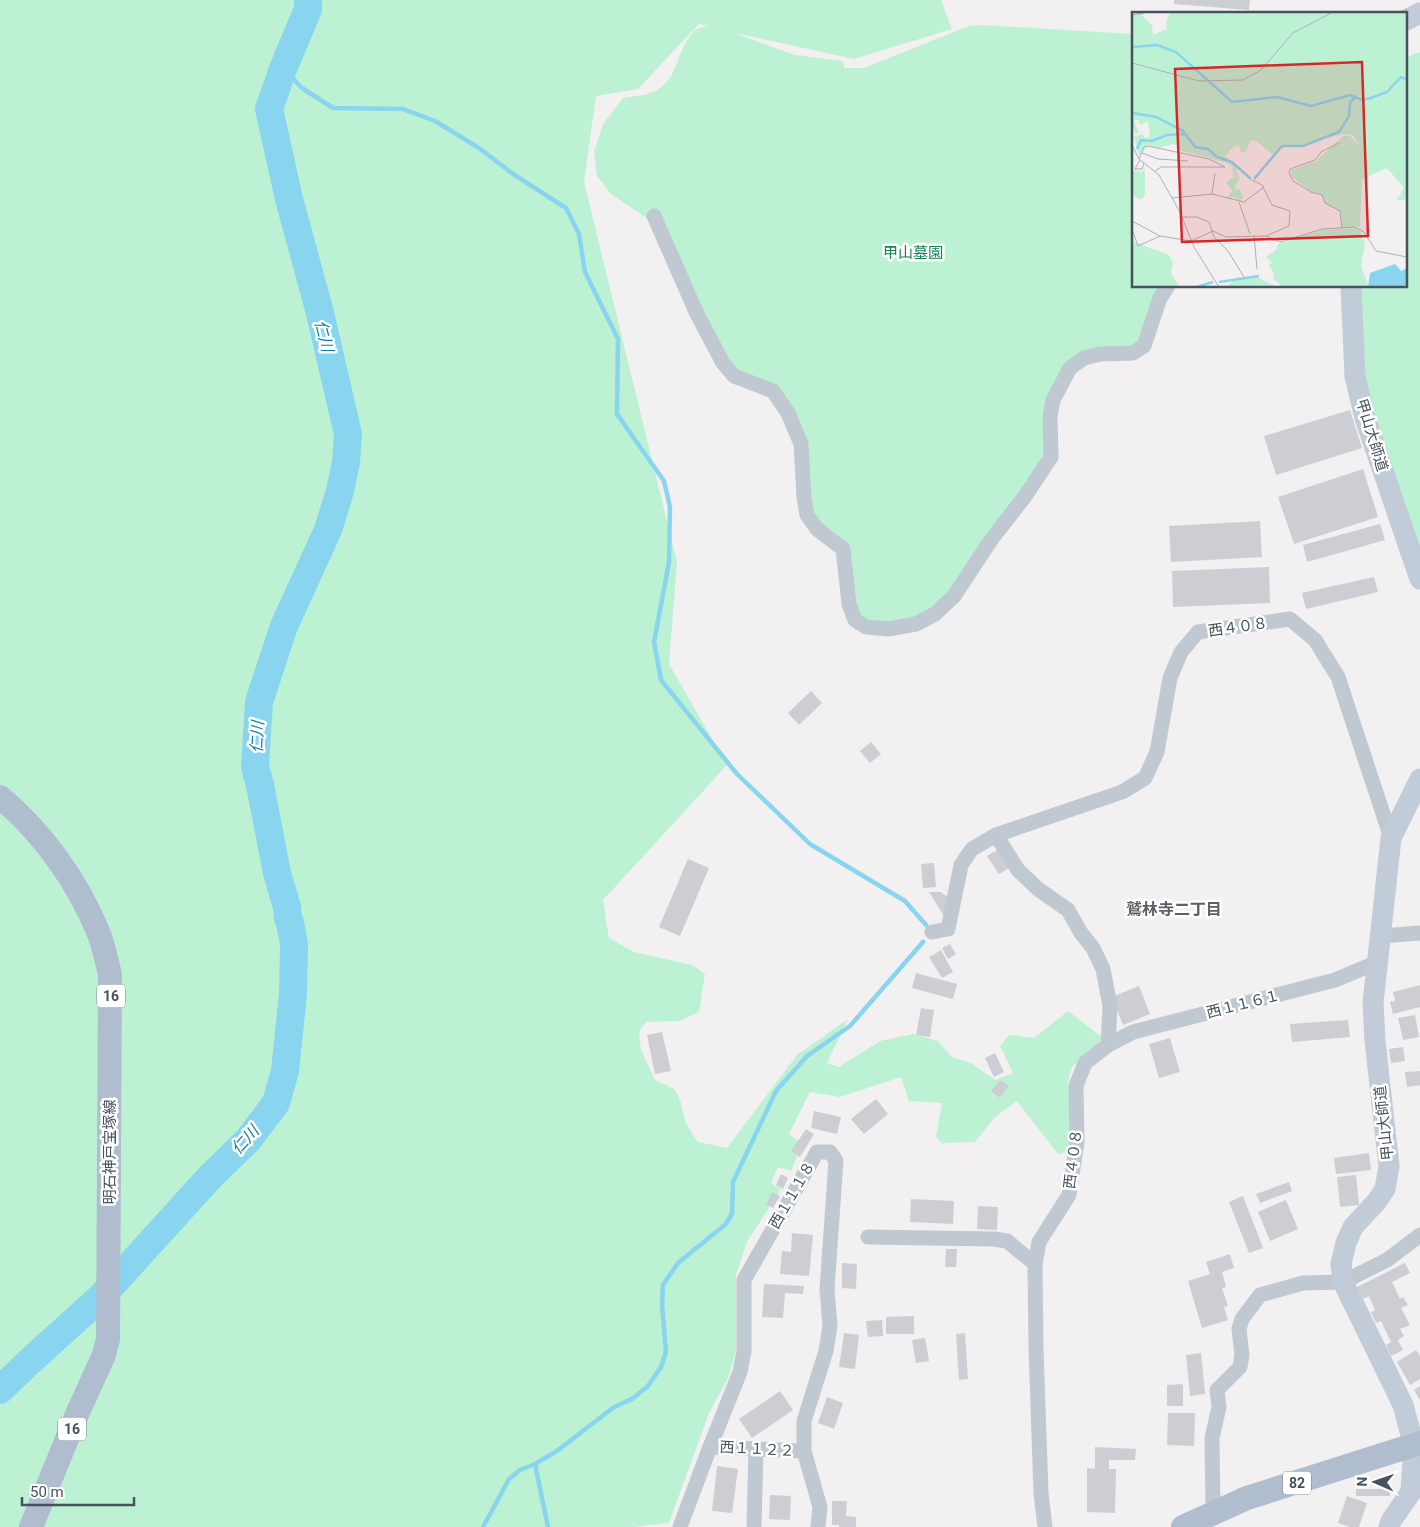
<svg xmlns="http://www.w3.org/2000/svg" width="1420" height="1527" font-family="Roboto,'Noto Sans JP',sans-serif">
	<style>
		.green { fill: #bdf1d4 }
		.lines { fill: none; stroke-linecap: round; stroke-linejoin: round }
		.stream { stroke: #89d4ef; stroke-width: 4.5 }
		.river { stroke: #89d4ef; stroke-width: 28 }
		.building { fill: #ccced4 }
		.street { stroke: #c0c9d2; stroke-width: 15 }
		.secondary { stroke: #c2ccd9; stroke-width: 21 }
		.primary { stroke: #afbdcf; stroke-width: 24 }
		.labels { text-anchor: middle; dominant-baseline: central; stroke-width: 5; stroke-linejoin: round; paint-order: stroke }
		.shield { fill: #fff; stroke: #7e868e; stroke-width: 1 }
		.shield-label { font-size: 14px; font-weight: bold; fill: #47525e }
		.park-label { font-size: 15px; fill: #148352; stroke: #fff }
		.street-label { font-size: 15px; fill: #47525e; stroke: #fff }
		.water-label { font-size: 16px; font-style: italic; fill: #087da8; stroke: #fff }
		.neighbourhood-label { font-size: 16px; font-weight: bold; fill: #5c5f65; stroke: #fff }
		.inset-river { fill: none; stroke: #89d4ef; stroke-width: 2.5 }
		.inset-road { fill: none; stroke: #aeb1b6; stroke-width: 1 }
		.view { fill: #d62828; fill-opacity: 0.15; stroke: #d62828; stroke-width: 2.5 }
		.inset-edge { fill: none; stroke: #47525e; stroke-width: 2.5 }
	</style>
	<rect width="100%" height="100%" fill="#f2f0f0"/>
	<g class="green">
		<path d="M0 0H941L952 29 854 59 735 33 794 55 843 61 845 68H864L969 26 982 25 1134 34V286H1163L1140 342 1131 348 1068 365 1044 456 951 592C945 597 939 603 933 608 913 623 880 630 859 616L855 602 849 548 821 525 812 513 793 409 737 370 727 357 648 219 611 194 597 176 594 152 603 124 623 98C634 96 647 96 657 90 680 78 677 43 697 29 700 27 705 27 708 26L699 24 638 89 596 96 584 182 677 562 669 664 727 765 603 900 609 938 634 952 692 965 705 974 699 1012 680 1021 646 1022 639 1031 641 1050 655 1080 674 1089 677 1093 681 1103 686 1124 698 1142 727 1148 797 1055 848 1019 827 1063 839 1067 880 1041 913 1034 938 1041 952 1057 971 1063 995 1080 1013 1073 1000 1046 1009 1035 1034 1038 1068 1011 1103 1038 1072 1067 1068 1082 1075 1151 1058 1154 1017 1101 994 1118 975 1142 942 1143 936 1137 942 1103 909 1101 901 1077 840 1097 810 1092 789 1134 802 1144 791 1171 778 1167 771 1183 781 1189 747 1242 736 1275V1351L728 1378 709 1413 669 1523 633 1527H0Z"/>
		<path d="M1420 52V552L1378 426 1364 375 1360 286H1406V57Z"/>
	</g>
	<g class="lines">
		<g class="stream">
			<path d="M283 69 302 88 333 108 403 109 435 121 479 148 513 174 566 208 579 234 585 272 618 339 617 414 664 481 670 507 669 562 654 642 661 680 737 774 810 844 905 901 926 925"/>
			<path d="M535 1464 548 1527"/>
			<path d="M483 1527 509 1479 520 1470 535 1464 557 1451 614 1407 632 1399 648 1386 661 1367 666 1352 662 1305 663 1285 678 1263 726 1224 732 1214 733 1182 776 1091 807 1056 850 1026 923 942"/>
		</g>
		<path class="river" d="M0 1390 29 1362 101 1297 210 1177 248 1140 276 1103 285 1071 293 994 294 944 290 923 288 918 287 907 277 873 260 785 255 767 259 702 284 626 328 530 340 491 346 462 348 434 320 313 289 199 269 109 283 69 308 9V0"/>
	</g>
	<g class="building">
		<path d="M1174 0H1250L1249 10 1174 4Z"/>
		<path d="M1350 410 1362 448 1276 475 1264 436Z"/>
		<path d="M1363 469 1378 517 1294 544 1278 497Z"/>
		<path d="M1260 521 1262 557 1171 562 1169 526Z"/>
		<path d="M1380 524 1385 540 1307 562 1303 545Z"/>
		<path d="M1269 567 1270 603 1173 607 1172 571Z"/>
		<path d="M1374 577 1378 592 1306 609 1302 593Z"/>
		<path d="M811 691 822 703 799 725 788 713Z"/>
		<path d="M871 742 881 754 870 763 860 751Z"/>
		<path d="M999 849 1011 867 999 874 987 856Z"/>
		<path d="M688 859 709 868 680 936 659 927Z"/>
		<path d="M934 863 936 887 923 888 921 864Z"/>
		<path d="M929 892H940L948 897 944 916Z"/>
		<path d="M950 944 956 954 948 959 942 948Z"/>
		<path d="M941 950 953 972 942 978 929 957Z"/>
		<path d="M916 973 957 984 953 999 912 988Z"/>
		<path d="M1420 985V1007L1393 1014 1390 1002 1395 1001 1393 992Z"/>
		<path d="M1139 986 1150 1014 1123 1025 1112 997Z"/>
		<path d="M921 1008 934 1010 930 1037 916 1035Z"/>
		<path d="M1415 1015 1419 1037 1403 1040 1398 1018Z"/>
		<path d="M1348 1020 1350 1037 1292 1042 1290 1024Z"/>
		<path d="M662 1032 671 1071 655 1074 647 1035Z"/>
		<path d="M1170 1038 1180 1072 1159 1078 1149 1044Z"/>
		<path d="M1403 1047 1405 1061 1391 1063 1389 1049Z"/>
		<path d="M995 1053 1004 1072 994 1077 985 1058Z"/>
		<path d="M1420 1071V1085L1407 1087 1405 1072Z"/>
		<path d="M1000 1080 1009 1086 1000 1098 991 1091Z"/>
		<path d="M876 1099 888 1114 864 1134 851 1119Z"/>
		<path d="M814 1111 841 1117 837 1134 811 1128Z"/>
		<path d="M806 1129 814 1134 800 1157 791 1151Z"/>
		<path d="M1369 1153 1371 1170 1336 1174 1334 1158Z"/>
		<path d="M781 1174 788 1178 783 1189 776 1185Z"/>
		<path d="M1356 1175 1359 1205 1340 1207 1337 1177Z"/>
		<path d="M1289 1182 1292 1191 1260 1203 1256 1194Z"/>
		<path d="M772 1192 780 1196 773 1208 766 1204Z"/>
		<path d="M1243 1196 1263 1248 1249 1253 1229 1202Z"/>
		<path d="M911 1199 954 1201 953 1224 910 1222Z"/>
		<path d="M1286 1200 1298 1229 1270 1241 1258 1212Z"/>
		<path d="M978 1206 998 1207 997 1230 977 1229Z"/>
		<path d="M792 1233 813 1235 809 1276 780 1274 782 1251 791 1252Z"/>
		<path d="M946 1249H957L956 1267H945Z"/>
		<path d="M1230 1254 1234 1268 1222 1272 1226 1287 1222 1288 1228 1306 1224 1307 1228 1320 1202 1328 1188 1281 1210 1274 1206 1262Z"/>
		<path d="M842 1263 857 1264 856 1289 842 1288Z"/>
		<path d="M1405 1263 1410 1273 1392 1282 1400 1299 1403 1297 1408 1305 1401 1308 1410 1325 1400 1329 1404 1336 1398 1340 1403 1350 1391 1356 1386 1345 1391 1342 1381 1321 1376 1323 1371 1312 1375 1310 1369 1296 1363 1299 1357 1287Z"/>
		<path d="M764 1284 804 1286 803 1294 785 1293 783 1318 762 1317Z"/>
		<path d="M914 1316V1334H886V1317Z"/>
		<path d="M882 1320 883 1336 868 1337 866 1321Z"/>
		<path d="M844 1333 859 1335 855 1369 839 1367Z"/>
		<path d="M965 1333 968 1379 959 1380 956 1334Z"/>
		<path d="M925 1338 929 1361 916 1363 912 1340Z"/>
		<path d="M1416 1350 1420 1356V1379L1410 1385 1397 1362Z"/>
		<path d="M1201 1353 1205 1394 1190 1396 1186 1355Z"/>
		<path d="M1183 1384V1406H1167V1385Z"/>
		<path d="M1420 1386V1400L1414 1390Z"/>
		<path d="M780 1391 793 1410 752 1438 739 1419Z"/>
		<path d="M827 1397 843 1403 834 1429 818 1423Z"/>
		<path d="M1168 1413H1195L1194 1446 1167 1445Z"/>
		<path d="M1095 1447 1136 1449 1135 1460H1109V1469H1116L1115 1513 1087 1512V1468L1095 1469Z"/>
		<path d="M717 1466 738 1469 732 1513 712 1511Z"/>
		<rect x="1356" y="1489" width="34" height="7"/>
		<path d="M770 1495 791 1496 790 1520 769 1519Z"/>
		<path d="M1347 1496 1367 1503 1359 1527H1350L1338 1523Z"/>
		<path d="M832 1501H847L846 1516 856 1517V1527H839V1525H832Z"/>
	</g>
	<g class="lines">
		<g class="street">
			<path d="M654 216 697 314 723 363 734 376 773 391 788 413 801 444 804 497 807 515 817 529 843 549 849 604 855 620 866 627 888 629 916 624 935 614 954 596 991 540 1026 495 1051 457 1050 417 1053 400 1070 368 1084 358 1100 354 1133 353 1144 346 1160 298 1168 286"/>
			<path d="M996 835 1018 870 1038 889 1068 910 1081 933 1093 948 1103 969 1110 1006 1108 1045 1085 1063 1076 1086 1077 1142 1069 1195 1039 1242 1035 1264 1036 1349 1041 1493 1045 1527"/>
			<path d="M932 932 948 929 961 865 972 849 996 835 1122 792 1145 778 1157 752 1170 678 1181 652 1198 632 1290 619 1315 640 1338 677 1391 838"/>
			<path d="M1381 936 1420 933"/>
			<path d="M1108 1045 1133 1032 1335 980 1378 962"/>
			<path d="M868 1237 994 1239 1007 1241 1035 1264"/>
			<path d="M710 1447 804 1451"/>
			<path d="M1213 1513 1212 1438 1219 1407 1217 1390 1240 1367 1242 1355 1239 1329 1242 1319 1260 1295 1303 1283 1343 1282 1387 1260 1420 1235"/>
			<path d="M680 1527 710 1447 740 1372 744 1351V1280L817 1152H830L836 1161 827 1289 830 1326 826 1351 804 1421V1451L820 1507 818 1527"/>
			<path d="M754 1527 756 1449"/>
		</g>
		<g class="secondary">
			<path d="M1406 20 1420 13"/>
			<path d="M1351 286 1355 376 1365 418 1420 579"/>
			<path d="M1389 1527 1391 1521 1411 1492 1414 1446 1403 1405 1343 1282 1341 1264 1346 1243 1353 1227 1377 1201 1385 1189 1389 1166 1375 1041 1373 1003 1391 838 1420 779"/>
		</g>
		<g class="primary">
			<path d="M0 797C43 833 78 882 99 934 104 947 107 962 110 975L108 1339 104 1355 78 1412 31 1527"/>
			<path d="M1183 1527 1247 1498 1420 1443"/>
		</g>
	</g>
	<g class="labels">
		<g class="shield">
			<rect x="97" y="984.5" width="28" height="23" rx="4"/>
			<rect x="58" y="1417.5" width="28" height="23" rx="4"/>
			<rect x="1283" y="1471.5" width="28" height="23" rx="4"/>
		</g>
		<g class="shield-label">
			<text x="111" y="996">16</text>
			<text x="72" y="1429">16</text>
			<text x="1297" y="1483">82</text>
		</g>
		<g class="park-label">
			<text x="913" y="253">甲山墓園</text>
		</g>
		<g class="street-label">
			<text transform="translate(1372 435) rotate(73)">甲山大師道</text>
			<text transform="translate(1238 627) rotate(-8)">西４０８</text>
			<text transform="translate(1243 1004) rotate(-14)">西１１６１</text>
			<text transform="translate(1384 1123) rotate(-96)">甲山大師道</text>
			<text transform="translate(110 1152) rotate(-90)">明石神戸宝塚線</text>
			<text transform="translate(1073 1159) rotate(-83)">西４０８</text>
			<text transform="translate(792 1195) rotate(-60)">西１１１８</text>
			<text transform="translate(757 1449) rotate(3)">西１１２２</text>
		</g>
		<g class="water-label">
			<text transform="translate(324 336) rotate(76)">仁川</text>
			<text transform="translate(257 737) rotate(-87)">仁川</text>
			<text transform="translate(245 1140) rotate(-48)">仁川</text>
		</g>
		<g class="neighbourhood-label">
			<text x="1174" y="909">鷲林寺二丁目</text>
		</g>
	</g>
	<g transform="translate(1132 12)">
		<rect width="275" height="275" fill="#f2f0f0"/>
		<path d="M0 0H13L10 4 20 13 21 23 35 17 34 9 39 0H275V188H265L272 176 255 156 230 167 228 215H210L209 200 193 191 190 182 179 180 159 164V158L184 149 211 124H218L227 134 221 123 210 122 164 135H152L140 142 123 128 118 129 114 140H109L107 133 101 135 93 144 109 158 103 157 108 166 102 176 108 178 111 185 108 189 102 185 94 186 100 179 94 170 102 165 100 154 95 151 47 138 46 133 41 132 27 136 16 133 7 143 2 125 10 122 13 126 18 125 16 109 8 113 6 108H2L7 121 3 122 0 111ZM13 156V182L10 187 4 186 0 181V158L10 160ZM224 216 228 218 233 232 229 255 237 275H151L141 267 142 261 137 254 140 250 134 245 144 238 146 232 190 218ZM0 229 37 243 41 251 39 262 48 275H0ZM123 264 145 275H94L105 266Z" fill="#bdf1d4"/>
		<path d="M263 252 269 259 275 256V275H236L238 261Z" fill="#89d4ef"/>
		<path class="inset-river" d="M0 35 25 33 44 40 100 90 145 85 179 94 218 83 230 88 239 86 255 80 269 65 275 68M0 101 24 105 51 119 63 135 76 137 85 145 100 150 119 167M5 137 9 128 20 129 35 123 53 122M122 167 150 134H171L207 120 217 104 218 91 223 85M87 270 127 264M65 275 81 270"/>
		<path class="inset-road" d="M0 3 18 0M0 51 67 69 111 68 129 58 161 21 201 0M207 131 189 140 183 148 158 157 157 161 161 169 179 180 190 183 193 191 208 199 210 216M0 133 7 147 27 163 48 200 62 235 87 275M10 141 26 147 56 149M7 147 12 135 16 134 77 147 93 155H29L23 159M8 148 3 157H10L12 151M120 168 130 173 140 193 158 199 157 214 134 224M80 182 83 161M40 186 80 182 112 190 132 175M107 190 118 222M50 205H65L77 210 82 225 96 239 112 265M0 209 28 224M0 217 6 234 28 224 59 229 81 219 94 225 134 224 149 230 190 217 223 215 232 220 244 239 275 245M122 223 125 257"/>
		<path class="view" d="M230 50 236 224 50 230 43 57Z"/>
		<rect width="275" height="275" class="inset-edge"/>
	</g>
	<g transform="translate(1375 1482) rotate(272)" stroke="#ffffff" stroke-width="4" paint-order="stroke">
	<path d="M0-4L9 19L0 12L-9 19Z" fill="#47525e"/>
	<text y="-8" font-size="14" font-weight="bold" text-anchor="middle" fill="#47525e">N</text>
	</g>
	<path d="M22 1497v8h112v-8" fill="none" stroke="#47525e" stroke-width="2.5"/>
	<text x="30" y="1497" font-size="15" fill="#47525e" stroke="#ffffff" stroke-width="4" paint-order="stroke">50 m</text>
</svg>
